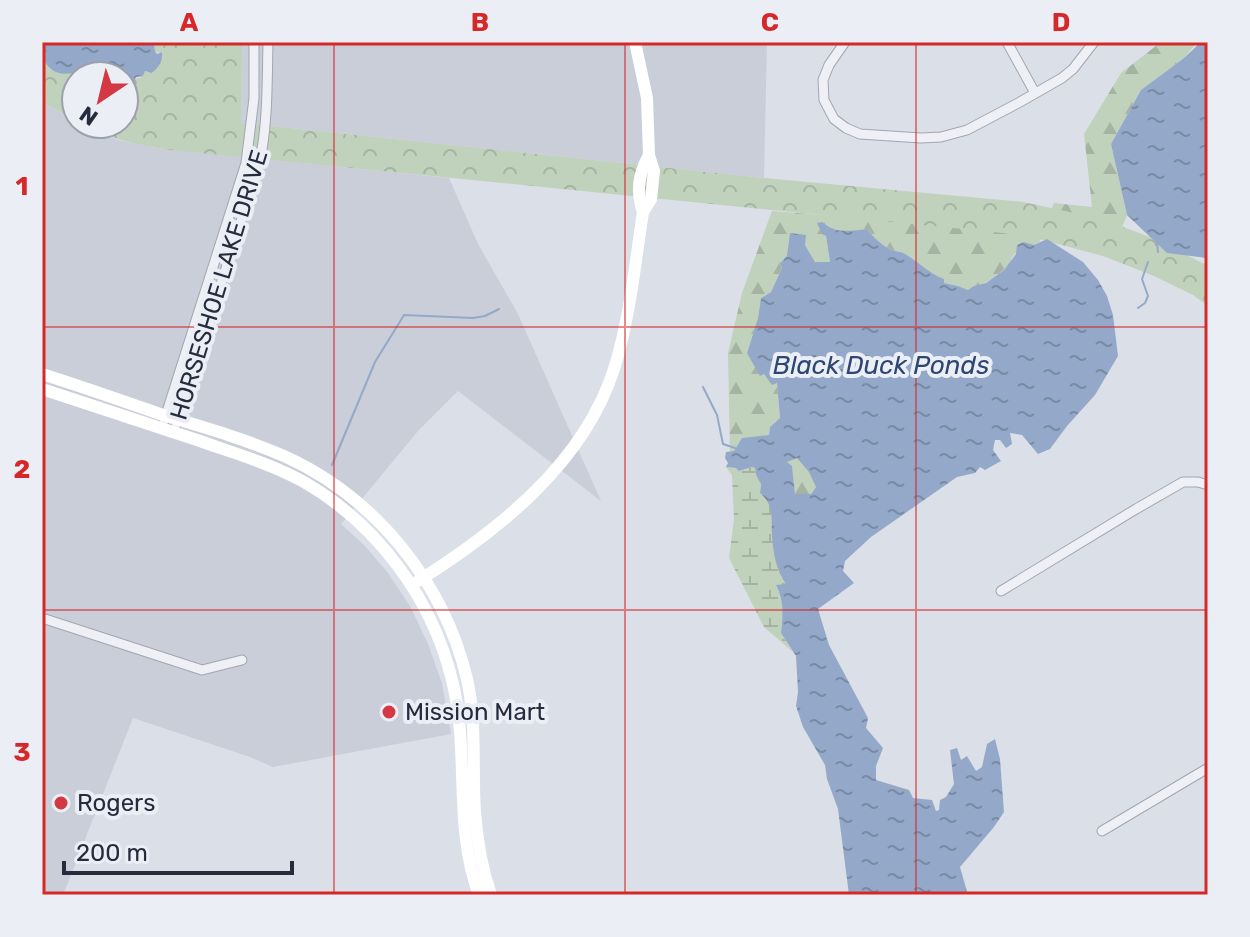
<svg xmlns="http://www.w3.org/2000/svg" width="1250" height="937" font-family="Rubik,sans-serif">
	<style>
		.built { fill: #c9ced9 }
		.forest { fill: url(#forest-firs) }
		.wetland { fill: url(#wetland-marsh) }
		.park { fill: url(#park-crowns) }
		.water { fill: url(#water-ripples); fill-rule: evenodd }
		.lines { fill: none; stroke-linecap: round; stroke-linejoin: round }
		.stream { stroke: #94a9c9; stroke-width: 2 }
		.street-casing { stroke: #a1a6b1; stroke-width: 11 }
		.street { stroke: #eef0f5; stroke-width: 9 }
		.secondary { stroke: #fff; stroke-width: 12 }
		.grid { fill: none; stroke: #d62828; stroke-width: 2; stroke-opacity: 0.55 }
		.poi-dot { fill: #d43842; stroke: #ebeef5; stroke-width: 3 }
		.labels { text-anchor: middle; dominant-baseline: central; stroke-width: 8; stroke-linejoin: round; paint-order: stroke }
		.street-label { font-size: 24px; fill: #252c3d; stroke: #ebeef5 }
		.poi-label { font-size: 24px; fill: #252c3d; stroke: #ebeef5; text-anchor: start }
		.water-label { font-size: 26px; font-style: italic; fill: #2d4673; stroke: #ebeef5 }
		.neatline { fill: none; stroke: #d62828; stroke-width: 3 }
		.grid-label { font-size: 26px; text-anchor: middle; font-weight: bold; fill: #d62828 }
	</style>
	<defs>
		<pattern id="forest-firs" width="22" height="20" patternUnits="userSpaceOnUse" patternTransform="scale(2)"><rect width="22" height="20" fill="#c0d1bc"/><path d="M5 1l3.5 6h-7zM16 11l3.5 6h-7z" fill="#a5b4a2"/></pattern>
		<pattern id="wetland-marsh" width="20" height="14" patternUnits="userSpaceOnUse" patternTransform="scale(2)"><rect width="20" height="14" fill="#c0d1bc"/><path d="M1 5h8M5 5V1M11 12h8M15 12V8" fill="none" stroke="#a5b4a2"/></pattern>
		<pattern id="park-crowns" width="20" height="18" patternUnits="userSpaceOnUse" patternTransform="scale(2)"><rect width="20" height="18" fill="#c0d1bc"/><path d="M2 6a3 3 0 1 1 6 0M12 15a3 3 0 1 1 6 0" fill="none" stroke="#a5b4a2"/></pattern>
		<pattern id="water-ripples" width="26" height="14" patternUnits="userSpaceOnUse" patternTransform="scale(2)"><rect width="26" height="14" fill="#94a9c9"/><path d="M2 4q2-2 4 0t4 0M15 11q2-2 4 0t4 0" fill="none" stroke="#798aa4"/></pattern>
	</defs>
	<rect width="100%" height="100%" fill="#dbdfe7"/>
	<g class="built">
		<path d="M242 42H767L764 178 241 123Z"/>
		<path d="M42 102 76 121V124H82L99 133 122 141 156 148 449 178 478 244 518 314 601 501 458 391 418 431 341 524 365 546 388 573 410 606 428 644 442 683 451 734 273 767 250 757 133 718 63 895H42Z"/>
	</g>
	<g class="forest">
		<path d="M1161 42H1197L1184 58 1141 90 1111 144 1127 215 1119 235 1049 214 1054 203 1092 207 1084 134 1121 73Z"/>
		<path d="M772 211 972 227 1038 234 1040 242 1034 245 1024 242 1011 259V263C1004 270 996 276 988 281 982 285 975 286 968 290L958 286 944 283V279C928 273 918 262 904 254 901 251 896 252 892 250 884 247 872 236 867 229L846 232 829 228 826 236 830 262H815L805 245 787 256 780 263 782 268 771 292 761 298 758 318 747 353 764 374 777 382 780 418 770 427 769 435 757 437 730 453 728 353 742 293Z"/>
		<path d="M797 458 810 472 816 487 811 494H795L792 466 786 462Z"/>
	</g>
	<path class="wetland" d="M726 467 736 468 740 471 752 467 755 468 756 475 761 483 760 493 765 498 771 508 772 533 787 585H776C784 602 783 616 781 633L793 652 764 627 729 558 734 519 732 475Z"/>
	<g class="park">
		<path d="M154 42H242L241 123 764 178 1023 202 1093 217 1126 228 1160 241 1208 266V306L1193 295 1154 276 1103 256 1043 240 1003 233 171 150C140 146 110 139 82 124H124V80L140 78 145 71 153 73 161 52 155 53Z"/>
		<path d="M42 59 51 69 75 73 80 76H76V121L42 102Z"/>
	</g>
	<g class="water">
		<path d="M42 42H154L155 52 157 54 162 52C163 61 159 67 152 73L145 71 143 76 136 77 133 83 127 79 124 80V76H80C72 71 66 76 56 72 50 70 47 64 42 59Z"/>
		<path d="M1201 42H1208L1207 258 1167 253 1127 215 1111 144 1141 90 1184 58Z"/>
		<path d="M822 222C835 234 850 231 867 229 872 236 884 247 892 250 896 252 901 251 905 254 919 262 928 273 944 279V283L958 286 968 290 974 286 986 283 1004 270 1016 254 1017 245 1024 242 1034 245 1047 239 1083 262 1098 280 1107 296 1113 315 1118 356 1095 395 1067 426 1050 449 1038 454 1022 435 1010 433 1012 444 1006 448 1000 440H995L993 450 1001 461 985 470 980 467 975 473 957 477 871 537 845 561 843 571 854 583 818 609 829 645 868 718 866 728 883 748 876 766V780L909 790 913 798 932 800 936 811 939 810 940 800 946 797 954 784 950 750 957 748 961 760 967 756 976 771 982 767 987 744 995 739 1000 759 1004 812 994 827 960 867 968 895H849L838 809 827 779 825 765 803 727 796 706 798 692 796 656 781 633C783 615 784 601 776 585L786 584C776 570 773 552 772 535 771 517 774 505 760 493L761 484 756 475 755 468 752 467 739 471 736 468 726 467 728 463 725 458 726 452 734 451 742 438 769 435 770 427 780 418 777 383 772 385 764 374 760 376 747 353 758 318 761 298 771 292 782 268 780 263 787 256 790 233 806 235 805 245 815 262H830L826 236 822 234 817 223ZM797 458 809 472 816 487 811 494H795L792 466 787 462Z"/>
	</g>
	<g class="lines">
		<g class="stream">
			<path d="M1157 243 1158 252"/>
			<path d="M1138 308 1145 303 1148 296 1142 279 1148 262"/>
			<path d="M703 387 717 415 723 444 735 448"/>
			<path d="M332 465 375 362 404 315 473 318 485 316 499 309"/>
		</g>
		<g class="street-casing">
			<g id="street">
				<path d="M845 42 829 65 823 80 824 100 834 119 846 128 860 134 921 138 941 137 967 130 1020 102 1062 78 1073 69 1094 42"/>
				<path d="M1007 42 1035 93"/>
				<path d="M164 421 246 163 254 98V42"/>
				<path d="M176 425 259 165C268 125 267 83 268 42"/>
				<path d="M1001 591 1136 509 1183 482H1198L1208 485"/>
				<path d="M42 618 202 670 242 660"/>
				<path d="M1102 831 1208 768"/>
			</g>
		</g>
		<use href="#street" class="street"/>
		<g class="secondary">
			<path d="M643 212C636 191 638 175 649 155"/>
			<path d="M42 374C83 387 123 401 163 415 203 427 245 439 284 456 375 497 444 582 467 679 477 723 472 767 475 812 477 839 482 869 491 895"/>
			<path d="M42 389C94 406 145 423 197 440 233 453 270 463 304 482 377 524 432 598 452 680 470 751 453 826 479 895"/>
			<path d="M418 581C499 530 584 463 614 369 630 318 635 264 643 212L651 199 654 171 649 155 647 98 635 42"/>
		</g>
	</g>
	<path class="grid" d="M334 42V895M625 42V895M916 42V895M42 327H1208M42 610H1208"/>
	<g class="poi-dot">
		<circle cx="389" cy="712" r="8"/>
		<circle cx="61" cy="803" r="8"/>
	</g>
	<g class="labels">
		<g class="street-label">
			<text transform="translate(219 285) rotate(-73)">HORSESHOE LAKE DRIVE</text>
		</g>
		<g class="poi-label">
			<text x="405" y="712">Mission Mart</text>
			<text x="77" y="803">Rogers</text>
		</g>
		<g class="water-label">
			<text x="881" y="365">Black Duck Ponds</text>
		</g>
	</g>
	<rect width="1250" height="937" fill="none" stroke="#ebeef5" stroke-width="88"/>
	<g transform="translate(100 100) rotate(215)"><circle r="38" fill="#ebeef5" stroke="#9ca0ab" stroke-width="2"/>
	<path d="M0-6L14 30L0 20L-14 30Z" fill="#d43842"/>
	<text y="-12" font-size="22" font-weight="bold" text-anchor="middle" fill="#252c3d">N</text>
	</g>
	<path d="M64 861v12h228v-12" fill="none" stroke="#252c3d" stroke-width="4"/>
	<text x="76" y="861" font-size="24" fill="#252c3d" stroke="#ebeef5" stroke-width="6" paint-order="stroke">200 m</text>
	<rect x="44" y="44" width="1162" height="849" class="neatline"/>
	<g class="grid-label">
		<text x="189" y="31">A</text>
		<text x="480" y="31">B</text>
		<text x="770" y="31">C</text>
		<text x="1061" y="31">D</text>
		<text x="22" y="195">1</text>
		<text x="22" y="478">2</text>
		<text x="22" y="761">3</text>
	</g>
</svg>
